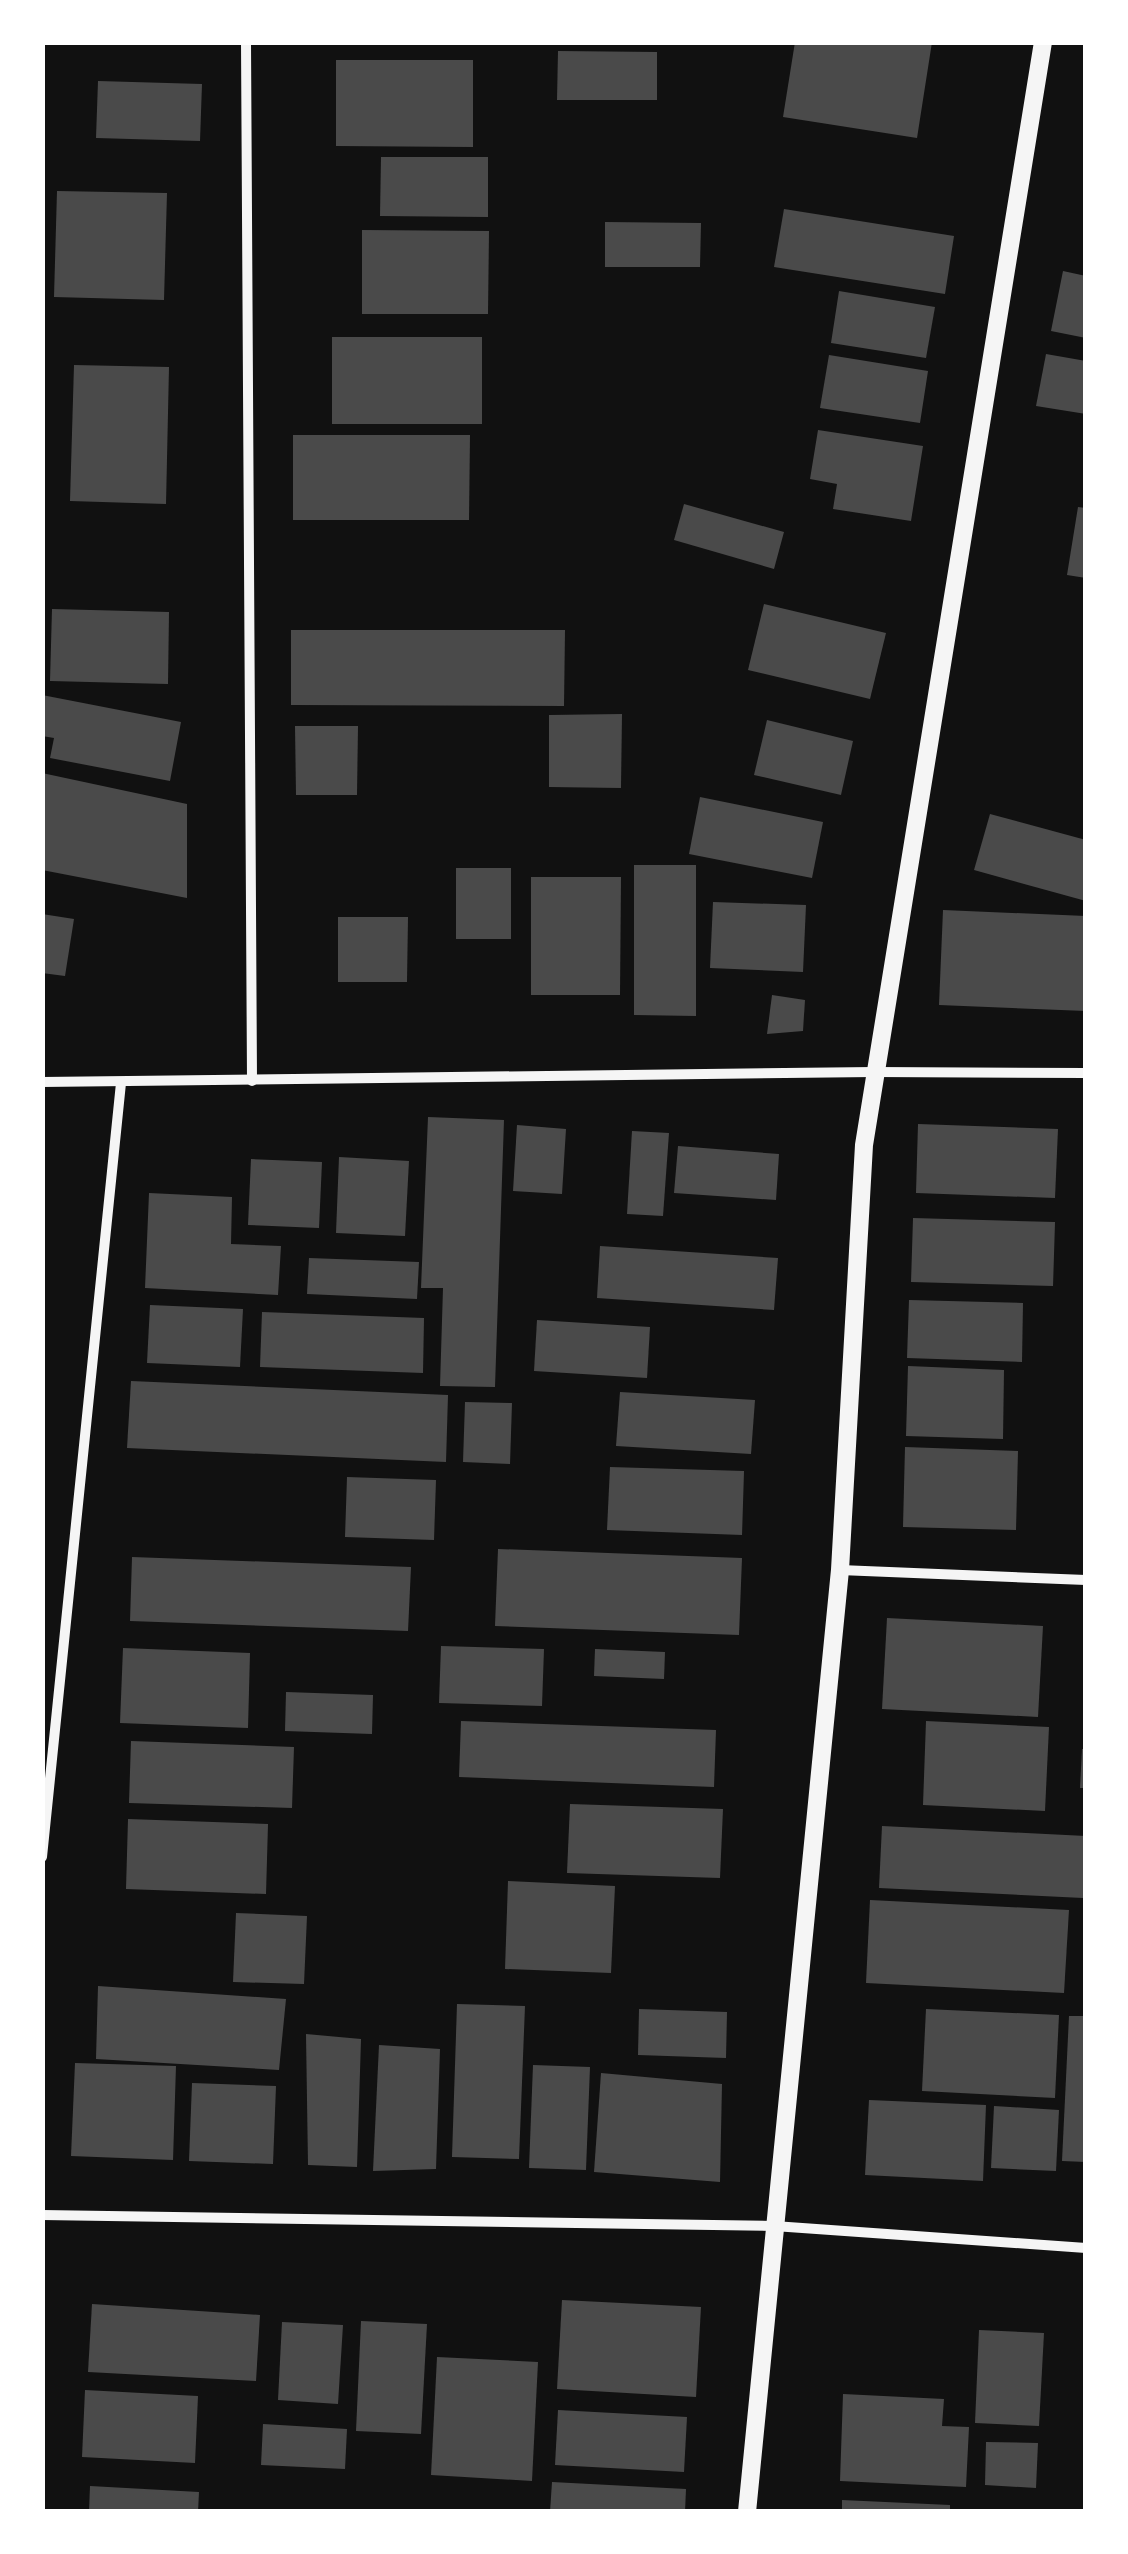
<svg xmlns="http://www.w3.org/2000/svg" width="1128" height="2554" font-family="'Asap Condensed',sans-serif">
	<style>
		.building { fill: #4a4a4a }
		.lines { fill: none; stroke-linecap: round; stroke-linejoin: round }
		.minor { stroke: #f5f5f5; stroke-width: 10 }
		.tertiary { stroke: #f5f5f5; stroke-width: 18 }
	</style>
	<rect width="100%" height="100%" fill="#111"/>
	<g class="building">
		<path d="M795 42H932L917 138 783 117Z"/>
		<path d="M558 51 657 52V100H557Z"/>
		<path d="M336 60H473V147L336 146Z"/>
		<path d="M98 81 202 84 200 141 96 138Z"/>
		<path d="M381 157H488V217L380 216Z"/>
		<path d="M57 191 167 193 164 300 54 297Z"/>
		<path d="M784 209 954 236 945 294 774 267Z"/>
		<path d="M605 222 701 223 700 267H605Z"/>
		<path d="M362 230 489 231 488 314H362Z"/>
		<path d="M1063 271 1086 276V338L1051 331Z"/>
		<path d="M839 291 935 307 926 358 831 343Z"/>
		<rect x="332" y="337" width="150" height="87"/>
		<path d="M1046 354 1086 361V414L1036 406Z"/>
		<path d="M829 355 928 371 920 423 820 408Z"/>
		<path d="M74 365 169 367 166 504 70 501Z"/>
		<path d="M818 430 923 446 911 521 833 509 837 484 810 479Z"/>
		<path d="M293 435H470L469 520H293Z"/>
		<path d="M684 504 784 532 774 569 674 540Z"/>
		<path d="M1078 507 1086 508V578L1067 575Z"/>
		<path d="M764 604 886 633 870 699 748 670Z"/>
		<path d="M52 609 169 612 168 684 50 681Z"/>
		<path d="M291 630H565L564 706 291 705Z"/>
		<path d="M42 695 181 722 170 781 50 758 54 738 42 736Z"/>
		<path d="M622 714 621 788 549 787V715Z"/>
		<path d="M767 720 853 741 841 795 754 775Z"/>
		<path d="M295 726H358L357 795H296Z"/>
		<path d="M42 773 187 804V898L42 870Z"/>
		<path d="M700 797 823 822 812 878 689 854Z"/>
		<path d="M990 814 1086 840V901L974 870Z"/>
		<path d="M634 865H696V1016L634 1015Z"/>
		<rect x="456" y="868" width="55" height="71"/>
		<path d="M531 877H621L620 995H531Z"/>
		<path d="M713 902 806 905 803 972 710 968Z"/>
		<path d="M943 910 1086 916V1011L939 1005Z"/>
		<path d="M42 914 74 919 65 976 42 973Z"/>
		<path d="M338 917H408L407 982H338Z"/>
		<path d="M772 995 805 1000 803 1031 767 1034Z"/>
		<path d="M428 1117 504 1120 495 1387 440 1386 443 1288H421Z"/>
		<path d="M918 1124 1058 1129 1055 1198 916 1193Z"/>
		<path d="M517 1125 566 1129 562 1194 513 1191Z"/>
		<path d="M632 1131 669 1133 663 1216 627 1214Z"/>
		<path d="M678 1146 779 1154 776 1200 674 1193Z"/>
		<path d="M339 1157 409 1161 405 1236 336 1233Z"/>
		<path d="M251 1159 322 1162 319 1228 248 1225Z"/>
		<path d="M149 1193 232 1197 231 1244 281 1246 278 1295 145 1288Z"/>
		<path d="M913 1218 1055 1222 1053 1286 911 1282Z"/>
		<path d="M600 1246 778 1258 774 1310 597 1298Z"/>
		<path d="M309 1258 419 1262 417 1299 307 1294Z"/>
		<path d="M909 1300 1023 1303 1022 1362 907 1358Z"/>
		<path d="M150 1305 243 1309 240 1367 147 1363Z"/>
		<path d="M262 1312 424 1318 423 1373 260 1367Z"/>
		<path d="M537 1320 650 1327 647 1378 534 1371Z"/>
		<path d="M908 1366 1004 1370 1003 1439 906 1436Z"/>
		<path d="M131 1381 448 1395 446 1462 127 1448Z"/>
		<path d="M620 1392 755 1400 751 1454 616 1446Z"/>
		<path d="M465 1402 512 1403 510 1464 463 1462Z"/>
		<path d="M905 1447 1018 1451 1016 1530 903 1527Z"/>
		<path d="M610 1467 744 1471 742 1535 607 1530Z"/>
		<path d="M347 1477 436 1480 434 1540 345 1537Z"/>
		<path d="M498 1549 742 1558 739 1635 495 1626Z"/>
		<path d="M132 1557 411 1567 408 1631 130 1621Z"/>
		<path d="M887 1618 1043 1626 1038 1717 882 1709Z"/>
		<path d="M441 1646 544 1649 542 1706 439 1703Z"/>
		<path d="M123 1648 250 1653 248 1728 120 1723Z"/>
		<path d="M595 1649 665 1652 664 1679 594 1676Z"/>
		<path d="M286 1692 373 1695 372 1734 285 1731Z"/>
		<path d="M461 1721 716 1730 714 1787 459 1777Z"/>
		<path d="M926 1721 1049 1727 1045 1811 923 1805Z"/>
		<path d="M131 1741 294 1747 292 1808 129 1803Z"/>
		<path d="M1082 1749H1086V1788H1080Z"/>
		<path d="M570 1804 723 1809 720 1878 567 1873Z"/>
		<path d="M128 1819 268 1824 266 1894 126 1889Z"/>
		<path d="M882 1826 1086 1836 1083 1898 879 1888Z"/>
		<path d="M508 1881 615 1886 611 1973 505 1969Z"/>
		<path d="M870 1900 1069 1910 1064 1993 866 1983Z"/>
		<path d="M236 1913 307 1916 304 1984 233 1982Z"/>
		<path d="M98 1986 286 1999 279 2070 96 2059Z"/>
		<path d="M457 2004 525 2006 519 2159 452 2157Z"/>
		<path d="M639 2009 727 2012 726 2058 638 2055Z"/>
		<path d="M926 2009 1059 2015 1055 2098 922 2091Z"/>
		<path d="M1069 2016H1086V2162L1062 2161Z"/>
		<path d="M306 2034 361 2039 357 2167 308 2165Z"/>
		<path d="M379 2045 440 2049 436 2169 373 2171Z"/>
		<path d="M75 2063 176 2066 173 2160 71 2156Z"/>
		<path d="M533 2065 590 2067 586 2170 529 2168Z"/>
		<path d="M601 2073 722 2084 720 2182 594 2172Z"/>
		<path d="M192 2083 276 2086 273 2164 189 2161Z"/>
		<path d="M869 2100 986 2105 983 2181 865 2175Z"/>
		<path d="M994 2106 1059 2110 1056 2171 991 2168Z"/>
		<path d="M562 2300 701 2307 696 2397 557 2389Z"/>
		<path d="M92 2304 260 2315 256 2381 88 2372Z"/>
		<path d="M361 2321 427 2324 421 2434 356 2431Z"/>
		<path d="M282 2322 343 2325 338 2404 278 2400Z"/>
		<path d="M979 2330 1044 2333 1039 2426 975 2423Z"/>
		<path d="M437 2357 538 2362 532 2481 431 2475Z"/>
		<path d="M85 2390 198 2396 195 2463 82 2457Z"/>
		<path d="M843 2394 944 2399 942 2426 969 2427 966 2487 840 2481Z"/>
		<path d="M558 2410 687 2417 684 2472 555 2465Z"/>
		<path d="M263 2424 347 2429 345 2469 261 2465Z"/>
		<path d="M986 2442 1038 2443 1036 2488 985 2485Z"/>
		<path d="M552 2482 686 2489 685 2512H550Z"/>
		<path d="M90 2486 199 2492 198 2512H89Z"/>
		<path d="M842 2500 950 2505V2512H842Z"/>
	</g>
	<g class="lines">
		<g class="minor">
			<path d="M246 42 252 1081"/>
			<path d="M42 1082 874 1072 1086 1073"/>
			<path d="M840 1570 1086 1580"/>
			<path d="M42 1857 121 1083"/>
			<path d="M42 2215 774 2226 1086 2248"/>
		</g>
		<path class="tertiary" d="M747 2512 840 1570 864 1145 1043 42"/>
	</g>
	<rect width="1128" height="2554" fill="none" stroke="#ffffff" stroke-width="90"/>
</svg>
